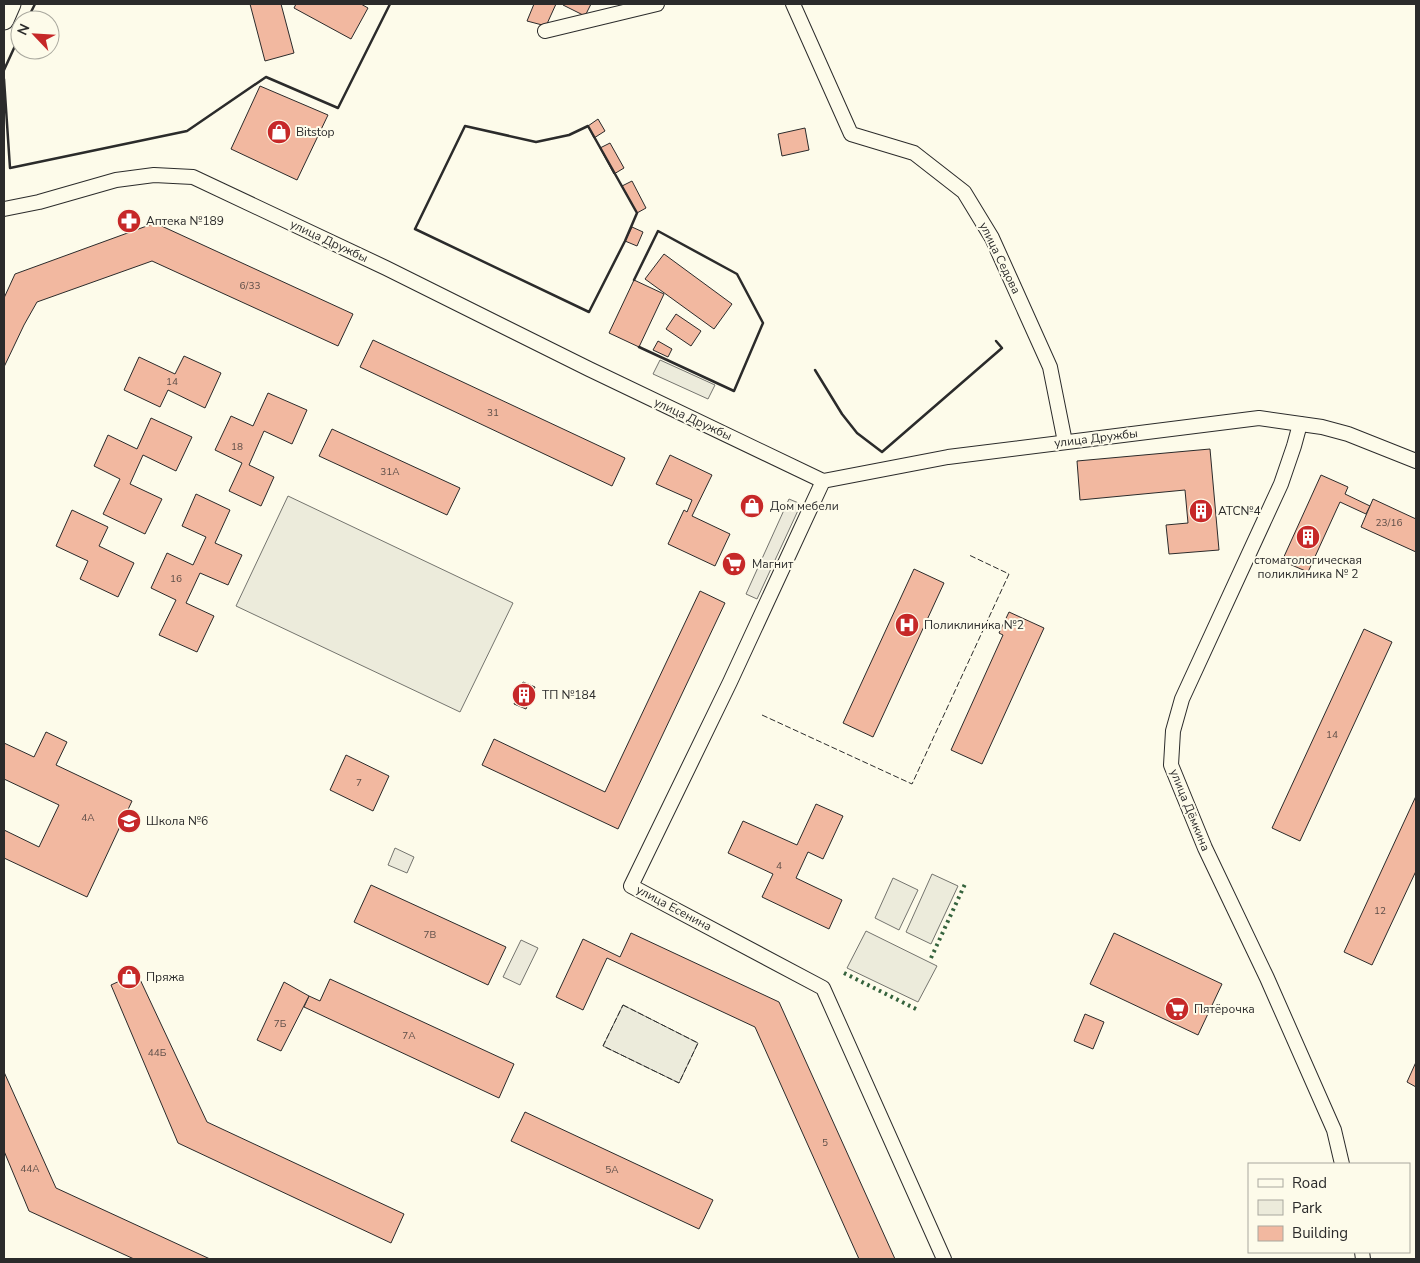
<svg xmlns="http://www.w3.org/2000/svg" width="1420" height="1263" font-family="'Nunito Sans',sans-serif">
	<style>
		.green { fill: #ecebdb; stroke: #74746e }
		.parking { fill: #eceadb; stroke: #74746e }
		.building { fill: #f2b8a0; stroke: #2b2b2b }
		.lines { fill: none; stroke-linecap: round; stroke-linejoin: round }
		.street-casing { stroke: #2b2b2b; stroke-width: 16 }
		.secondary-casing { stroke: #2b2b2b; stroke-width: 21 }
		.street { stroke: #fdfbea; stroke-width: 14 }
		.secondary { stroke: #fdfbea; stroke-width: 19 }
		.hedge { stroke: #34623c; stroke-width: 4; stroke-dasharray: 2.5 4; stroke-linecap: butt }
		.fence { stroke: #2b2b2b; stroke-width: 1; stroke-dasharray: 6 2.5; stroke-linecap: butt }
		.wall { stroke: #2b2b2b; stroke-width: 2.5 }
		.labels { text-anchor: middle; dominant-baseline: central; stroke-width: 4; stroke-linejoin: round; paint-order: stroke }
		.number-label { font-size: 10px; fill: #5d4e48 }
		.poi-label { font-size: 12px; fill: #2b2b2b; stroke: #fdfbea; text-anchor: start }
		.street-label { font-size: 12px; fill: #2b2b2b; stroke: #fdfbea }
	</style>
	<rect width="100%" height="100%" fill="#fdfbea"/>
	<g class="green">
		<path d="M660 360 715 385 708 399 653 374Z"/>
		<path d="M288 496 513 603 460 712 236 606Z"/>
		<path d="M932 874 958 886 931 944 906 932Z"/>
		<path d="M893 878 918 890 899 930 875 918Z"/>
		<path d="M866 931 937 966 918 1002 847 968Z"/>
		<path d="M623 1005 698 1043 679 1083 603 1046Z"/>
	</g>
	<g class="parking">
		<path d="M789 499 801 504 757 599 746 594Z"/>
		<path d="M395 848 414 857 407 873 388 865Z"/>
		<path d="M521 940 538 948 520 985 503 977Z"/>
	</g>
	<g class="building">
		<path d="M250 4H281L294 53 265 61Z"/>
		<path d="M296 4H361L368 8 351 39 294 8Z"/>
		<path d="M534 4H556L546 26 527 21Z"/>
		<path d="M564 4H591L585 16 563 5Z"/>
		<path d="M260 86 328 115 297 180 231 149Z"/>
		<path d="M598 119 605 131 594 138 588 126Z"/>
		<path d="M805 128 809 150 782 156 778 134Z"/>
		<path d="M610 143 624 168 614 174 600 148Z"/>
		<path d="M632 181 646 208 637 213 622 186Z"/>
		<path d="M155 223 353 314 338 346 152 261 37 302 24 325 4 367V298L15 274Z"/>
		<path d="M632 227 643 232 637 246 625 241Z"/>
		<path d="M664 254 732 304 714 329 645 279Z"/>
		<path d="M634 280 664 294 639 347 609 333Z"/>
		<path d="M676 314 701 331 691 346 666 329Z"/>
		<path d="M373 340 625 458 612 486 360 367Z"/>
		<path d="M658 341 672 349 668 357 653 350Z"/>
		<path d="M184 356 221 373 205 408 168 390 160 407 124 390 139 357 175 374Z"/>
		<path d="M268 393 307 410 292 444 264 431 249 465 274 477 261 506 229 491 242 463 215 450 231 416 253 426Z"/>
		<path d="M151 418 192 437 176 471 143 455 130 484 162 499 145 534 103 514 120 479 94 466 108 435 137 449Z"/>
		<path d="M332 429 460 488 447 515 319 456Z"/>
		<path d="M1210 449 1219 550 1169 554 1166 525 1188 523 1185 490 1080 500 1077 461Z"/>
		<path d="M670 455 712 475 692 516 730 534 715 566 668 544 684 510 687 512 692 500 656 484Z"/>
		<path d="M1321 475 1348 487 1345 494 1370 506 1366 514 1340 502 1308 572 1282 561Z"/>
		<path d="M196 494 230 510 215 543 242 555 228 585 200 573 186 603 214 616 197 652 159 635 176 600 151 588 167 553 193 565 206 537 182 526Z"/>
		<path d="M1373 499 1416 519V552L1361 527Z"/>
		<path d="M72 510 108 527 99 546 134 563 118 597 80 579 88 561 56 546Z"/>
		<path d="M914 569 944 583 873 737 843 723Z"/>
		<path d="M700 591 725 603 618 829 482 765 494 739 605 792Z"/>
		<path d="M1009 612 1044 628 982 764 951 750 1003 635 999 633Z"/>
		<path d="M1364 629 1392 642 1300 841 1272 828Z"/>
		<path d="M523 682 535 687 526 709 514 704Z"/>
		<path d="M46 732 67 742 56 765 132 801 87 897 4 858V830L39 847 59 805 4 779V743L34 757Z"/>
		<path d="M346 755 389 776 373 811 330 790Z"/>
		<path d="M1416 796V871L1372 965 1344 952Z"/>
		<path d="M816 804 843 816 823 859 808 852 796 878 842 900 829 929 762 897 773 874 728 853 743 821 797 845Z"/>
		<path d="M371 885 506 947 488 985 354 922Z"/>
		<path d="M631 933 779 1002 895 1259H859L755 1027 607 958 583 1010 556 997 583 939 620 957Z"/>
		<path d="M1114 933 1222 984 1198 1035 1090 984Z"/>
		<path d="M137 973 207 1122 404 1214 391 1243 178 1143 111 985Z"/>
		<path d="M330 979 514 1064 499 1098 304 1007 309 996 320 1001Z"/>
		<path d="M284 982 309 996 281 1051 257 1040Z"/>
		<path d="M1085 1014 1104 1022 1093 1049 1074 1041Z"/>
		<path d="M1416 1062V1087L1407 1082Z"/>
		<path d="M4 1072 56 1188 210 1259H134L29 1211 4 1151Z"/>
		<path d="M525 1112 713 1200 699 1229 511 1141Z"/>
	</g>
	<g class="lines">
		<g class="street-casing">
			<g id="street">
				<path d="M793 4 851 134 914 153 964 192 992 238 1050 367 1065 442"/>
				<path d="M545 31 657 4"/>
				<path d="M4 209 39 202 116 180 154 175 193 177 386 268 589 369 823 481 948 457 1259 418 1322 427 1348 434 1416 461"/>
				<path d="M1300 424 1294 446 1281 484 1182 699 1173 731 1171 765 1205 848 1267 978 1334 1130 1342 1164"/>
				<path d="M823 481 730 682 631 886 823 988 944 1259"/>
				<path d="M1362 1252 1363 1259"/>
			</g>
		</g>
		<g class="secondary-casing">
			<path id="secondary" d="M4 20 11 4"/>
		</g>
		<use href="#street" class="street"/>
		<use href="#secondary" class="secondary"/>
		<g class="hedge">
			<path d="M931 958 965 884"/>
			<path d="M844 973 916 1009"/>
		</g>
		<g class="fence">
			<path d="M762 715 912 784 1009 574 969 555"/>
			<path d="M623 1005 698 1043 679 1083 603 1046Z"/>
		</g>
		<g class="wall">
			<path d="M27 20 35 4"/>
			<path d="M4 70 20 35"/>
			<path d="M4 79 10 168 187 131 266 77 338 108 390 4"/>
			<path d="M465 126 536 142 569 135 588 126 637 213 625 241 589 312 415 229Z"/>
			<path d="M634 280 658 231 737 274 763 323 734 391 639 347"/>
			<path d="M815 370 842 414 857 433 882 452 1002 348 996 341"/>
		</g>
	</g>
	<defs>
		<g id="shop-disc" transform="scale(1.25)"><circle r="9.5" fill="#c62828" stroke="#fdfbea"/><path d="M-5-2.5h2.3a2.7 3.5 0 0 1 5.4 0H5L5.5 6h-11ZM-1.5-2.5h3a1.5 2.3 0 0 0-3 0Z" fill="#fff"/></g>
		<g id="pharmacy-disc" transform="scale(1.25)"><circle r="9.5" fill="#c62828" stroke="#fdfbea"/><path d="M-2-6h4v4h4v4h-4v4h-4v-4h-4v-4h4Z" fill="#fff"/></g>
		<g id="building-disc" transform="scale(1.25)"><circle r="9.5" fill="#c62828" stroke="#fdfbea"/><path d="M-4-6H4V6H1V3H-1V6H-4ZM-2.5-4.3h1.7v1.8h-1.7ZM.8-4.3h1.7v1.8H.8ZM-2.5-1h1.7V.8h-1.7ZM.8-1h1.7V.8H.8Z" fill="#fff"/></g>
		<g id="supermarket-disc" transform="scale(1.25)"><circle r="9.5" fill="#c62828" stroke="#fdfbea"/><path d="M-6-5.5h2.5l.6 2H6L4.5 2H-2.5L-4.4-4H-6ZM-1.5 3.2a1.3 1.3 0 1 0 .1 0ZM3 3.2a1.3 1.3 0 1 0 .1 0Z" fill="#fff"/></g>
		<g id="hospital-disc" transform="scale(1.25)"><circle r="9.5" fill="#c62828" stroke="#fdfbea"/><path d="M-5-5h3v3.5h4V-5h3V5h-3V1.5h-4V5h-3Z" fill="#fff"/></g>
		<g id="school-disc" transform="scale(1.25)"><circle r="9.5" fill="#c62828" stroke="#fdfbea"/><path d="M0-5L7-2L0 1L-7-2ZM-4 1L0 2.5L4 1V4Q0 6-4 4Z" fill="#fff"/></g>
	</defs>
	<g fill-rule="evenodd">
		<use href="#shop-disc" x="279" y="132"/>
		<use href="#pharmacy-disc" x="129" y="221"/>
		<use href="#shop-disc" x="752" y="506"/>
		<use href="#building-disc" x="1201" y="511"/>
		<use href="#building-disc" x="1308" y="537"/>
		<use href="#supermarket-disc" x="734" y="564"/>
		<use href="#hospital-disc" x="907" y="625"/>
		<use href="#building-disc" x="524" y="695"/>
		<use href="#school-disc" x="129" y="821"/>
		<use href="#shop-disc" x="129" y="977"/>
		<use href="#supermarket-disc" x="1177" y="1009"/>
	</g>
	<g class="labels">
		<g class="number-label">
			<text x="250" y="286">6/33</text>
			<text x="172" y="382">14</text>
			<text x="493" y="413">31</text>
			<text x="237" y="447">18</text>
			<text x="390" y="472">31А</text>
			<text x="1389" y="523">23/16</text>
			<text x="176" y="579">16</text>
			<text x="1332" y="735">14</text>
			<text x="359" y="783">7</text>
			<text x="88" y="818">4А</text>
			<text x="779" y="866">4</text>
			<text x="1380" y="911">12</text>
			<text x="430" y="935">7В</text>
			<text x="280" y="1024">7Б</text>
			<text x="409" y="1036">7А</text>
			<text x="157" y="1053">44Б</text>
			<text x="825" y="1143">5</text>
			<text x="30" y="1169">44А</text>
			<text x="612" y="1170">5А</text>
		</g>
		<g class="poi-label">
			<text x="296" y="132">Bitstop</text>
			<text x="146" y="221">Аптека №189</text>
			<text x="770" y="506">Дом мебели</text>
			<text x="1218" y="511">АТС№4</text>
			<text x="1308" y="560" text-anchor="middle">стоматологическая<tspan x="1308" dy="14">поликлиника № 2</tspan></text>
			<text x="752" y="564">Магнит</text>
			<text x="924" y="625">Поликлиника №2</text>
			<text x="542" y="695">ТП №184</text>
			<text x="146" y="821">Школа №6</text>
			<text x="146" y="977">Пряжа</text>
			<text x="1194" y="1009">Пятёрочка</text>
		</g>
		<g class="street-label">
			<text transform="translate(329 241) rotate(25)">улица Дружбы</text>
			<text transform="translate(1000 258) rotate(64)">улица Седова</text>
			<text transform="translate(693 419) rotate(25)">улица Дружбы</text>
			<text transform="translate(1096 438) rotate(-7)">улица Дружбы</text>
			<text transform="translate(1190 810) rotate(68)">улица Дёмкина</text>
			<text transform="translate(674 908) rotate(28)">улица Есенина</text>
		</g>
	</g>
	<rect width="1420" height="1263" fill="none" stroke="#2b2b2b" stroke-width="10"/>
	<rect x="1248" y="1163" width="162" height="90" fill="#fdfbea" stroke="#a9a89e"/>
	<rect x="1258" y="1179" width="25" height="8" fill="#fdfbea" stroke="#a9a89e"/>
	<text x="1292" y="1188" font-size="15" fill="#2b2b2b">Road</text>
	<rect x="1258" y="1200" width="25" height="15" fill="#ecebdb" stroke="#a9a89e"/>
	<text x="1292" y="1213" font-size="15" fill="#2b2b2b">Park</text>
	<rect x="1258" y="1226" width="25" height="15" fill="#f2b8a0" stroke="#a9a89e"/>
	<text x="1292" y="1238" font-size="15" fill="#2b2b2b">Building</text>
	<g transform="translate(35 35) rotate(295)"><circle r="24" fill="#fdfbea" stroke="#a9a89e"/>
	<path d="M0-4L9 19L0 12L-9 19Z" fill="#c62828"/>
	<text y="-8" font-size="14" font-weight="bold" text-anchor="middle" fill="#2b2b2b">N</text>
	</g>
</svg>
